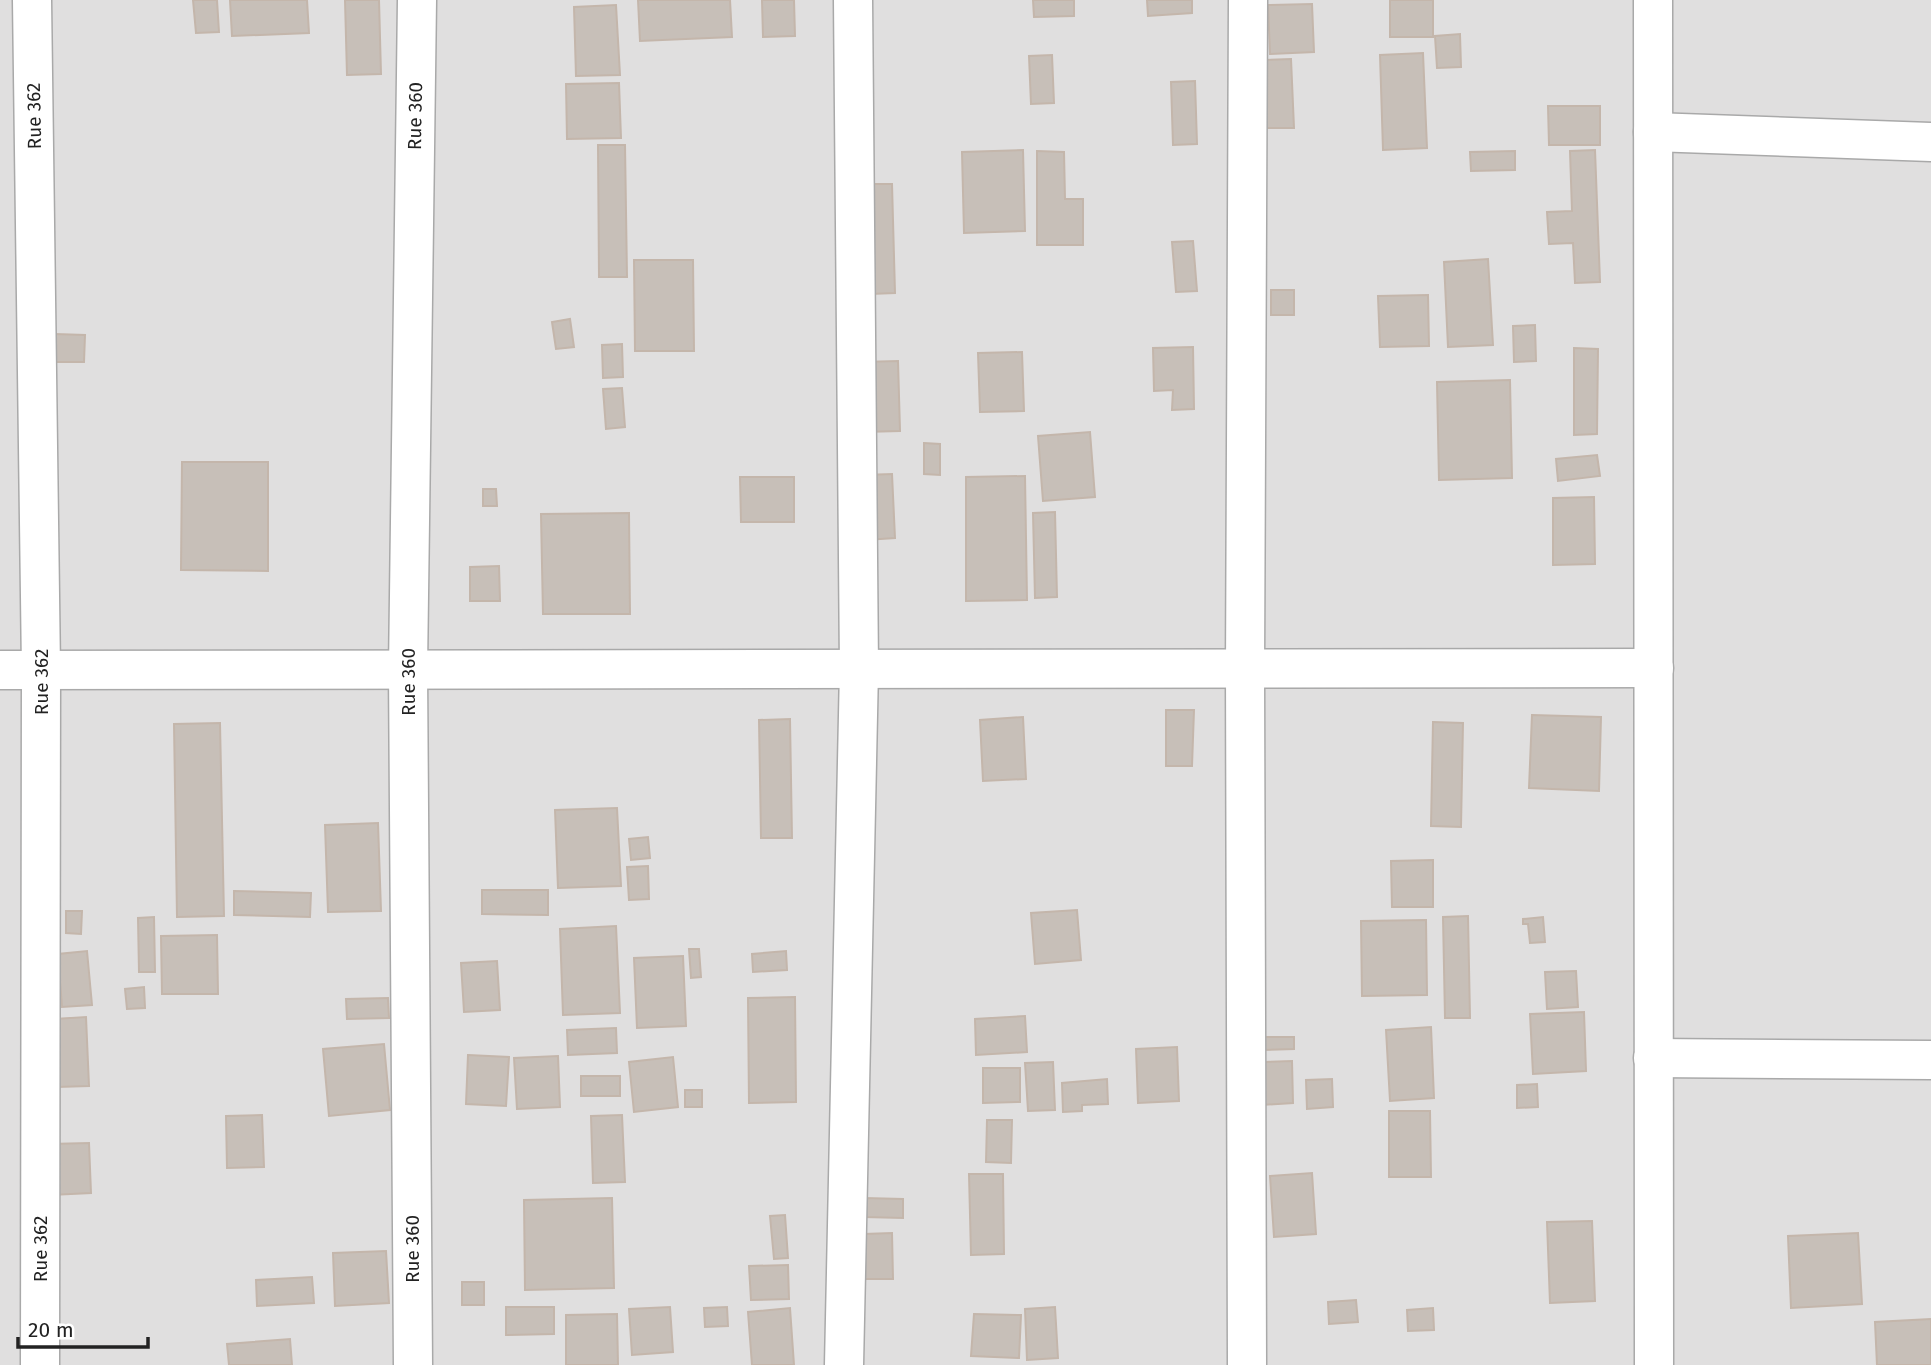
<svg xmlns="http://www.w3.org/2000/svg" width="1931" height="1365" font-family="'Fira Sans',sans-serif">
	<style>
		.residential { fill: #e0dfdf }
		.building { fill: #c7bfb8; stroke: #c4b6ab; stroke-width: 2 }
		.lines { fill: none; stroke-linecap: round; stroke-linejoin: round }
		.street-casing { stroke: #a9a9a9; stroke-width: 41 }
		.street { stroke: #fff; stroke-width: 38 }
		.labels { text-anchor: middle; dominant-baseline: central; stroke-width: 6; stroke-linejoin: round; paint-order: stroke }
		.street-label { font-size: 19px; fill: #222; stroke: #fff }
	</style>
	<rect width="100%" height="100%" fill="#f2efe9"/>
	<rect class="residential" x="0" y="0" width="1931" height="1365"/>
	<g class="building">
		<path d="M193 0H217L219 32 196 33Z"/>
		<path d="M230 0H307L309 33 232 36Z"/>
		<path d="M345 0H379L381 74 347 75Z"/>
		<path d="M638 0H730L732 37 640 41Z"/>
		<path d="M762 0H794L795 36 763 37Z"/>
		<path d="M1033 0H1074V16L1034 17Z"/>
		<path d="M1147 0H1192V13L1148 16Z"/>
		<rect x="1390" y="0" width="43" height="37"/>
		<path d="M1312 4 1314 52 1270 54 1268 5Z"/>
		<path d="M616 5 620 75 576 76 574 7Z"/>
		<path d="M1460 34 1461 67 1437 68 1435 36Z"/>
		<path d="M1423 53 1427 148 1383 150 1380 55Z"/>
		<path d="M1052 55 1054 103 1031 104 1029 56Z"/>
		<path d="M1291 59 1294 128H1265L1263 60Z"/>
		<path d="M1195 81 1197 144 1173 145 1171 82Z"/>
		<path d="M619 83 621 138 567 139 566 84Z"/>
		<path d="M1548 106H1600V145H1549Z"/>
		<path d="M598 145H625L627 277H599Z"/>
		<path d="M1023 150 1025 231 964 233 962 152Z"/>
		<path d="M1595 150 1600 282 1575 283 1573 243 1549 244 1547 212 1572 211 1570 151Z"/>
		<path d="M1037 151 1064 152 1065 199H1083V245H1037Z"/>
		<path d="M1515 151V170L1471 171 1470 152Z"/>
		<path d="M868 184H892L895 293 870 294Z"/>
		<path d="M1193 241 1197 291 1176 292 1172 242Z"/>
		<path d="M1488 259 1493 345 1448 347 1444 262Z"/>
		<path d="M634 260H693L694 351H635Z"/>
		<rect x="1271" y="290" width="23" height="25"/>
		<path d="M1428 295 1429 346 1380 347 1378 296Z"/>
		<path d="M570 319 574 347 556 349 552 322Z"/>
		<path d="M1535 325 1536 361 1514 362 1513 326Z"/>
		<path d="M55 334 85 335 84 362H55Z"/>
		<path d="M622 344 623 377 603 378 602 345Z"/>
		<path d="M1193 347 1194 409 1172 410 1173 390 1154 391 1153 348Z"/>
		<path d="M1574 348 1598 349 1597 434 1574 435Z"/>
		<path d="M1022 352 1024 411 980 412 978 353Z"/>
		<path d="M898 361 900 431 863 432 861 362Z"/>
		<path d="M1510 380 1512 478 1439 480 1437 382Z"/>
		<path d="M622 388 625 427 606 429 603 389Z"/>
		<path d="M1090 432 1095 497 1043 501 1038 436Z"/>
		<path d="M924 443 940 444V475L924 474Z"/>
		<path d="M1597 455 1600 476 1558 481 1556 459Z"/>
		<path d="M182 462H268V571L181 570Z"/>
		<path d="M892 474 895 538 866 540 863 475Z"/>
		<path d="M1025 476 1027 600 966 601V477Z"/>
		<path d="M740 477H794V522H741Z"/>
		<path d="M483 489H496L497 506H483Z"/>
		<path d="M1594 497 1595 564 1553 565V498Z"/>
		<path d="M1055 512 1057 597 1035 598 1033 513Z"/>
		<path d="M629 513 630 614H543L541 514Z"/>
		<path d="M499 566 500 601H470V567Z"/>
		<path d="M1166 710H1194L1192 766H1166Z"/>
		<path d="M1532 715 1601 717 1599 791 1529 788Z"/>
		<path d="M1023 717 1026 779 983 781 980 720Z"/>
		<path d="M790 719 792 838H761L759 720Z"/>
		<path d="M1433 722 1463 723 1461 827 1431 826Z"/>
		<path d="M220 723 224 916 177 917 174 724Z"/>
		<path d="M617 808 621 886 558 888 555 810Z"/>
		<path d="M378 823 381 911 328 912 325 825Z"/>
		<path d="M648 837 650 858 631 860 629 839Z"/>
		<path d="M1433 860V907H1392L1391 861Z"/>
		<path d="M648 866 649 899 629 900 627 867Z"/>
		<path d="M482 890H548V915L482 914Z"/>
		<path d="M234 891 311 893 310 917 234 915Z"/>
		<path d="M1077 910 1081 960 1035 964 1031 913Z"/>
		<path d="M66 911H82L81 934 66 933Z"/>
		<path d="M1468 916 1470 1018H1445L1443 917Z"/>
		<path d="M154 917 155 972H139L138 918Z"/>
		<path d="M1543 917 1545 942 1530 943 1528 924H1523V919Z"/>
		<path d="M1426 920 1427 995 1362 996 1361 921Z"/>
		<path d="M616 926 620 1013 563 1015 560 929Z"/>
		<path d="M217 935 218 994H162L161 936Z"/>
		<path d="M689 949H699L701 977 691 978Z"/>
		<path d="M87 951 92 1005 62 1007 58 954Z"/>
		<path d="M786 951 787 970 753 972 752 954Z"/>
		<path d="M683 956 686 1026 637 1028 634 958Z"/>
		<path d="M497 961 500 1010 464 1012 461 963Z"/>
		<path d="M1576 971 1578 1007 1547 1009 1545 972Z"/>
		<path d="M144 987 145 1008 127 1009 125 989Z"/>
		<path d="M795 997 796 1102 749 1103 748 998Z"/>
		<path d="M388 998 389 1018 347 1019 346 999Z"/>
		<path d="M1584 1012 1586 1071 1533 1074 1530 1014Z"/>
		<path d="M1025 1016 1027 1052 976 1055 975 1019Z"/>
		<path d="M86 1017 89 1086 57 1087 55 1019Z"/>
		<path d="M1431 1027 1434 1098 1390 1101 1386 1030Z"/>
		<path d="M616 1028 617 1053 568 1055 567 1030Z"/>
		<path d="M1263 1037H1294V1049L1263 1050Z"/>
		<path d="M384 1044 390 1110 329 1116 323 1049Z"/>
		<path d="M1177 1047 1179 1101 1138 1103 1136 1049Z"/>
		<path d="M468 1055 509 1057 506 1106 466 1104Z"/>
		<path d="M558 1056 560 1107 517 1109 514 1058Z"/>
		<path d="M673 1057 678 1107 634 1112 629 1062Z"/>
		<path d="M1292 1061 1293 1103 1262 1105 1261 1062Z"/>
		<path d="M1053 1062 1055 1110 1028 1111 1025 1063Z"/>
		<path d="M983 1068H1020V1102L983 1103Z"/>
		<rect x="581" y="1076" width="39" height="20"/>
		<path d="M1107 1079 1108 1104 1082 1105V1111L1063 1112 1062 1083Z"/>
		<path d="M1332 1079 1333 1107 1307 1109 1306 1080Z"/>
		<path d="M1537 1084 1538 1107 1517 1108V1085Z"/>
		<rect x="685" y="1090" width="17" height="17"/>
		<path d="M1389 1111H1430L1431 1177H1389Z"/>
		<path d="M262 1115 264 1167 227 1168 226 1116Z"/>
		<path d="M622 1115 625 1182 593 1183 591 1116Z"/>
		<path d="M987 1120H1012L1011 1163 986 1162Z"/>
		<path d="M89 1143 91 1193 51 1195 49 1144Z"/>
		<path d="M1312 1173 1316 1234 1274 1237 1270 1176Z"/>
		<path d="M969 1174H1003L1004 1254 971 1255Z"/>
		<path d="M612 1198 614 1288 525 1290 524 1200Z"/>
		<path d="M864 1198 903 1199V1218L864 1217Z"/>
		<path d="M785 1215 788 1258 774 1259 770 1216Z"/>
		<path d="M1592 1221 1595 1301 1550 1303 1547 1222Z"/>
		<path d="M892 1233 893 1279H865L864 1234Z"/>
		<path d="M1858 1233 1862 1304 1791 1308 1788 1236Z"/>
		<path d="M386 1251 389 1303 335 1306 333 1253Z"/>
		<path d="M788 1265 789 1299 751 1300 749 1266Z"/>
		<path d="M312 1277 314 1303 257 1306 256 1280Z"/>
		<rect x="462" y="1282" width="22" height="23"/>
		<path d="M1356 1300 1358 1322 1329 1324 1328 1302Z"/>
		<path d="M506 1307H554V1334L506 1335Z"/>
		<path d="M670 1307 673 1352 632 1355 629 1309Z"/>
		<path d="M727 1307 728 1326 705 1327 704 1308Z"/>
		<path d="M1055 1307 1058 1358 1027 1360 1025 1309Z"/>
		<path d="M790 1308 794 1365H752L748 1312Z"/>
		<path d="M1433 1308 1434 1330 1408 1331 1407 1310Z"/>
		<path d="M617 1314 618 1365H566V1315Z"/>
		<path d="M974 1314 1021 1315 1019 1358 971 1356Z"/>
		<path d="M1931 1319V1365H1877L1875 1322Z"/>
		<path d="M290 1339 292 1365H229L227 1344Z"/>
	</g>
	<g class="lines">
		<g class="street-casing">
			<g id="street">
				<path d="M32 0 41 670 40 1365"/>
				<path d="M1653 0 1654 1365"/>
				<path d="M1653 132 1931 142"/>
				<path d="M0 670 1654 668"/>
				<path d="M1653 1058 1931 1060"/>
				<path d="M413 1365 408 670 417 0"/>
				<path d="M844 1365 859 669 853 0"/>
				<path d="M1247 1365 1245 669 1248 0"/>
			</g>
		</g>
		<use href="#street" class="street"/>
	</g>
	<g class="labels">
		<g class="street-label">
			<text transform="translate(34 116) rotate(-91)">Rue 362</text>
			<text transform="translate(415 116) rotate(-89)">Rue 360</text>
			<text transform="translate(41 682) rotate(-90)">Rue 362</text>
			<text transform="translate(408 682) rotate(-90)">Rue 360</text>
			<text transform="translate(40 1249) rotate(-90)">Rue 362</text>
			<text transform="translate(412 1249) rotate(-90)">Rue 360</text>
		</g>
	</g>
	<path d="M18 1337v10h130v-10" fill="none" stroke="#222222" stroke-width="3.5"/>
	<text x="28" y="1337" font-size="21" fill="#222222" stroke="#ffffff" stroke-width="5" paint-order="stroke">20 m</text>
</svg>
